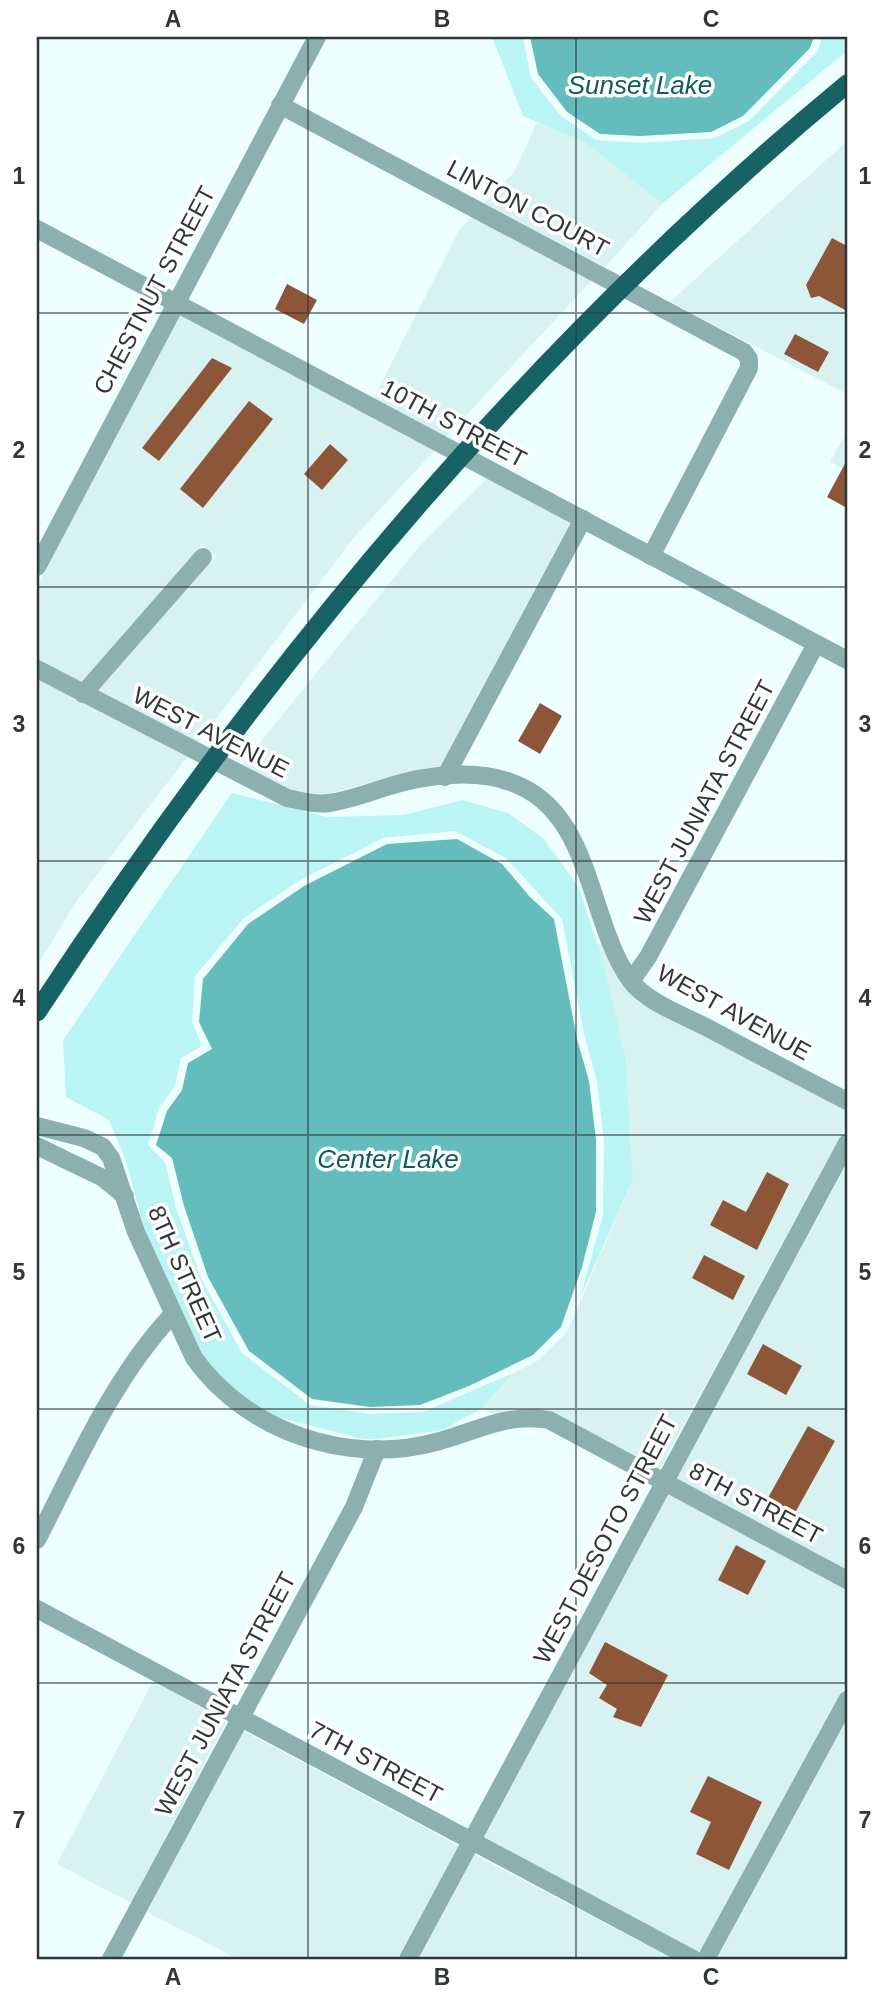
<svg xmlns="http://www.w3.org/2000/svg" width="884" height="1996" font-family="Helvetica,sans-serif">
	<style>
		.built { fill: #d8f2f2 }
		.green { fill: #bbf4f4 }
		.water { fill: #65bcbd }
		.building { fill: #8d5639 }
		.lines { fill: none; stroke-linecap: round; stroke-linejoin: round }
		.minor { stroke: #8cafaf; stroke-width: 18 }
		.tertiary { stroke: #8cafaf; stroke-width: 18 }
		.trunk { stroke: #176264; stroke-width: 19 }
		.grid { fill: none; stroke: #303737; stroke-width: 2; stroke-opacity: 0.55 }
		.labels { text-anchor: middle; dominant-baseline: central; stroke-width: 7; stroke-linejoin: round; paint-order: stroke }
		.street-label { font-size: 24px; fill: #303737; stroke: #fff }
		.water-label { font-size: 26px; font-style: italic; fill: #0f5b5c; stroke: #fff }
		.neatline { fill: none; stroke: #303737; stroke-width: 2.5 }
		.grid-label { font-size: 23px; text-anchor: middle; font-weight: bold; fill: #303737 }
	</style>
	<rect width="100%" height="100%" fill="#edffff"/>
	<g class="built">
		<path d="M537 122 586 143 662 204 605 267 484 203 514 172Z"/>
		<path d="M847 141V394L670 302Z"/>
		<path d="M473 216 593 279 446 437 373 400 459 230Z"/>
		<path d="M179 314 435 450 356 535 197 744 97 692 216 556 202 545 80 683 37 660V587Z"/>
		<path d="M847 431V471L830 462Z"/>
		<path d="M488 478 570 523 439 769 407 772 325 795 289 790 240 767 418 548Z"/>
		<path d="M37 679 187 757 76 902 37 966Z"/>
		<path d="M596 942 604 946 621 980 619 982 656 1010 847 1111V1124L659 1470 552 1413 528 1408 493 1414 482 1408 513 1373 537 1361 567 1332 633 1179 626 1061Z"/>
		<path d="M847 1164V1570L675 1479Z"/>
		<path d="M667 1493 847 1589V1680L699 1954 483 1840Z"/>
		<path d="M153 1681 226 1722 131 1903 57 1864Z"/>
		<path d="M847 1719V1959H717Z"/>
		<path d="M242 1730 459 1846 397 1959H238L147 1912Z"/>
		<path d="M475 1855 673 1959H418Z"/>
	</g>
	<g class="green">
		<path d="M492 37H523L531 78 561 116 596 140 641 143 715 138 749 121 818 51 822 37H847V51L662 204 586 143 523 116Z"/>
		<path d="M232 793 327 817 404 815 462 800 508 813 544 839 579 888 604 965 626 1061 633 1179 580 1298 603 1215 604 1141 597 1081 585 1038 562 919 506 858 455 831 383 838 300 880 244 918 195 976 192 1022 202 1046 181 1058 175 1086 159 1108 148 1145 165 1162 176 1208 201 1278 242 1353 310 1405 370 1414 423 1412 513 1373 482 1408 443 1430 376 1439H363L270 1415 257 1408 214 1372 202 1355 145 1230 125 1158 109 1120 66 1097 63 1040Z"/>
	</g>
	<g class="water">
		<path d="M530 37H814L810 48 743 116 711 132 640 136 600 134 567 112 538 74Z"/>
		<path d="M457 839 502 864 530 897 554 919 577 1039 589 1081 596 1140V1212L582 1267 561 1327 533 1355 469 1386 420 1405 370 1407 312 1399 249 1351 208 1277 184 1206 172 1158 156 1145 167 1111 182 1090 188 1063 212 1049 199 1022 203 979 248 924 304 886 387 844Z"/>
	</g>
	<g class="building">
		<path d="M832 238 847 246V311L819 296 811 298 806 285Z"/>
		<path d="M287 284 317 300 304 324 275 309Z"/>
		<path d="M795 334 829 352 818 372 784 354Z"/>
		<path d="M212 358 232 368 159 461 142 448Z"/>
		<path d="M249 401 273 419 203 508 180 489Z"/>
		<path d="M330 444 348 460 322 490 304 474Z"/>
		<path d="M847 460V508L827 497Z"/>
		<path d="M540 703 562 716 540 754 518 741Z"/>
		<path d="M767 1172 789 1184 757 1250 710 1225 723 1200 746 1212Z"/>
		<path d="M704 1255 745 1276 733 1300 692 1278Z"/>
		<path d="M763 1344 802 1366 786 1395 747 1374Z"/>
		<path d="M808 1426 835 1441 791 1520 764 1505Z"/>
		<path d="M736 1545 766 1561 748 1595 718 1580Z"/>
		<path d="M605 1642 668 1675 641 1727 613 1717 617 1709 599 1698 607 1685 589 1673Z"/>
		<path d="M708 1776 762 1802 729 1870 696 1854 711 1822 690 1812Z"/>
	</g>
	<g class="lines">
		<g class="minor">
			<path d="M280 105 744 352 749 359V368L651 556"/>
			<path d="M37 229 847 660"/>
			<path d="M37 567 317 37"/>
			<path d="M37 669 287 798C301 801 315 805 329 803 350 800 370 792 390 786 426 775 475 769 510 782 593 810 587 919 630 980 646 1002 683 1015 706 1027 753 1052 800 1077 847 1101"/>
			<path d="M83 694 203 557"/>
			<path d="M445 777 583 519"/>
			<path d="M631 981 648 957 816 644"/>
			<path d="M37 1126 84 1138 103 1147 111 1158 136 1232 194 1358C247 1432 348 1466 436 1442 475 1432 508 1412 549 1420L847 1580"/>
			<path d="M37 1146 103 1178 125 1196"/>
			<path d="M37 1540C76 1464 113 1378 172 1315"/>
			<path d="M37 1609 693 1959"/>
			<path d="M111 1959 354 1507 377 1449"/>
			<path d="M408 1959 847 1143"/>
		</g>
		<path class="tertiary" d="M706 1959 847 1700"/>
		<path class="trunk" d="M37 1012C263 667 529 347 847 84"/>
	</g>
	<path class="grid" d="M308 37V1959M576 37V1959M37 313H847M37 587H847M37 861H847M37 1135H847M37 1409H847M37 1683H847"/>
	<g class="labels">
		<g class="street-label">
			<text transform="translate(528 208) rotate(28)">LINTON COURT</text>
			<text transform="translate(154 290) rotate(-62)">CHESTNUT STREET</text>
			<text transform="translate(454 423) rotate(28)">10TH STREET</text>
			<text transform="translate(211 732) rotate(27)">WEST AVENUE</text>
			<text transform="translate(704 802) rotate(-62)">WEST JUNIATA STREET</text>
			<text transform="translate(734 1012) rotate(29)">WEST AVENUE</text>
			<text transform="translate(185 1274) rotate(66)">8TH STREET</text>
			<text transform="translate(756 1503) rotate(28)">8TH STREET</text>
			<text transform="translate(605 1539) rotate(-62)">WEST DESOTO STREET</text>
			<text transform="translate(225 1694) rotate(-62)">WEST JUNIATA STREET</text>
			<text transform="translate(376 1762) rotate(28)">7TH STREET</text>
		</g>
		<g class="water-label">
			<text x="640" y="85">Sunset Lake</text>
			<text x="388" y="1159">Center Lake</text>
		</g>
	</g>
	<rect width="884" height="1996" fill="none" stroke="#ffffff" stroke-width="77"/>
	<rect x="38" y="38" width="808" height="1920" class="neatline"/>
	<g class="grid-label">
		<text x="173" y="27">A</text>
		<text x="442" y="27">B</text>
		<text x="711" y="27">C</text>
		<text x="19" y="184">1</text>
		<text x="865" y="184">1</text>
		<text x="19" y="458">2</text>
		<text x="865" y="458">2</text>
		<text x="19" y="732">3</text>
		<text x="865" y="732">3</text>
		<text x="19" y="1006">4</text>
		<text x="865" y="1006">4</text>
		<text x="19" y="1280">5</text>
		<text x="865" y="1280">5</text>
		<text x="19" y="1554">6</text>
		<text x="865" y="1554">6</text>
		<text x="19" y="1828">7</text>
		<text x="865" y="1828">7</text>
		<text x="173" y="1985">A</text>
		<text x="442" y="1985">B</text>
		<text x="711" y="1985">C</text>
	</g>
</svg>
